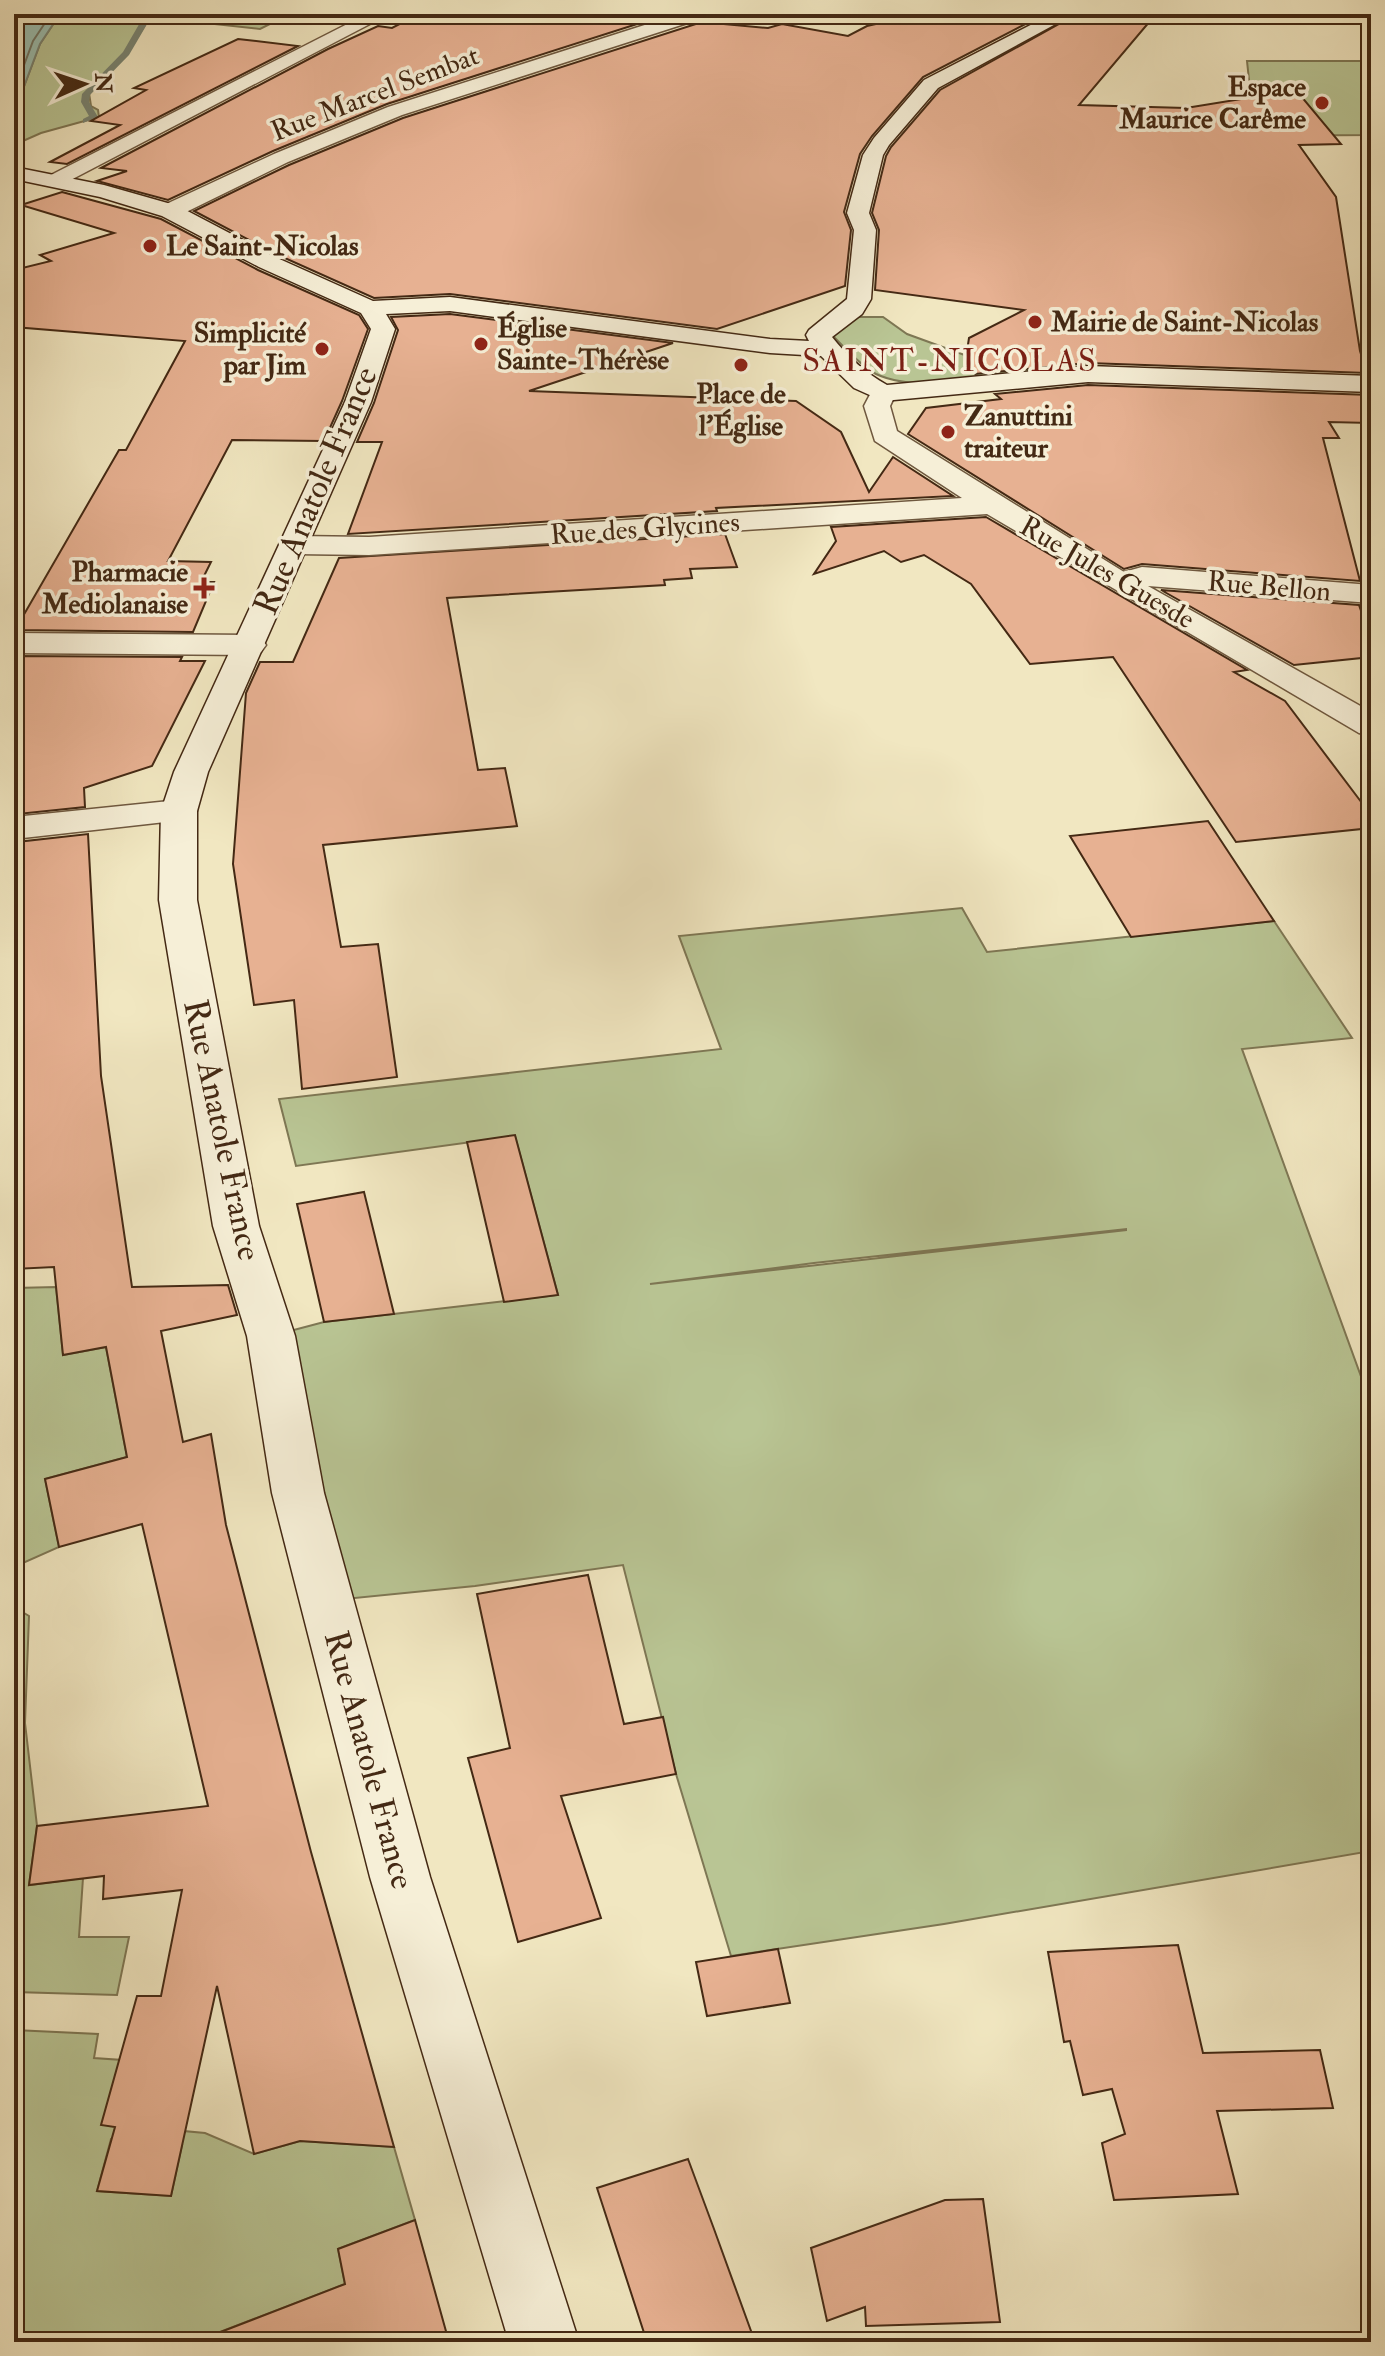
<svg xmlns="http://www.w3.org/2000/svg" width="1385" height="2356" font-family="'IM FELL Double Pica',serif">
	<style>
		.green { fill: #b9c594; stroke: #7e7754; stroke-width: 2; fill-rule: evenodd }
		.water { fill: #9bc0b2; stroke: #788473; stroke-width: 2 }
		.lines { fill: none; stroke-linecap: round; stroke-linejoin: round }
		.shore { stroke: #707463; stroke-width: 2 }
		.stream { fill: #788473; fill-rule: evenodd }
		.building { fill: #e7b192; stroke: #442914; stroke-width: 2 }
		.street-casing { stroke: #6f583f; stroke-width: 3 }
		.secondary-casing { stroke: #442914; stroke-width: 3 }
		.street { fill: #f6efd7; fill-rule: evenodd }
		.secondary { fill: #f6efd7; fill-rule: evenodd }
		.poi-dot { fill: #8f2418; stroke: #f6efd7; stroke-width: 3 }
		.labels { text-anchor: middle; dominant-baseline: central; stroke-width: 7; stroke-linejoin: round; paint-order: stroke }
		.far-poi-label { font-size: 28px; font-weight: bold; fill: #442914; stroke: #f6efd7; text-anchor: start }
		.far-street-label { font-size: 28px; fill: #442914; stroke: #f6efd7 }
		.far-quarter-label { font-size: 32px; letter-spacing: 2px; fill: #7a1f14; stroke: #f6efd7 }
		.street-label { font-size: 34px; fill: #442914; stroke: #f6efd7 }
	</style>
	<rect width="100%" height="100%" fill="#f1e7c1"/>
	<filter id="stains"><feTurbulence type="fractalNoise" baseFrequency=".0025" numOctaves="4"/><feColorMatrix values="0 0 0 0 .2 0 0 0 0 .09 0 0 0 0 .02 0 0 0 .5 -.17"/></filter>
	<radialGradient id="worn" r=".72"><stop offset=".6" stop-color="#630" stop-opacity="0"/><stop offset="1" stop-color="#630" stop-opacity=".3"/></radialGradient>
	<g class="green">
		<path d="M60 14H290L260 29 150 17 127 54 89 93 91 106 98 110 99 117 41 133 14 145V113L40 44Z"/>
		<path d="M1247 61H1371V135L1255 136Z"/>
		<path d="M856 317H883L907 334 970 357 1064 365 1069 370C1018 375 922 396 876 374 861 366 846 349 834 337L836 326Z"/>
		<path d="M962 908 987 952 1274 921 1352 1038 1242 1049 1371 1404V1851L944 1924 731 1956 676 1774 623 1565 475 1586 325 1601 271 1336 324 1322 558 1295 515 1136 296 1166 279 1099 721 1049 679 936ZM1126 1229V1230L650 1284 814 1263Z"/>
		<path d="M56 1287 63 1355 106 1347 127 1457 45 1479 59 1547 14 1567V1288Z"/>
		<path d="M14 1607 29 1616 25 1723 37 1826 29 1885 83 1878 79 1937H129L117 1995 14 1992Z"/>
		<path d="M14 2030 98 2034 94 2058 196 2065 184 2131 205 2133 254 2154 300 2141 394 2147 415 2220 338 2249 345 2284 207 2337V2342H14ZM111 2139 182 2145 171 2196 97 2191Z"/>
	</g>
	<path class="water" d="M18 14H60L40 44 14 113V31L19 26Z"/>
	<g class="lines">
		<path class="shore" d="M14 92 33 41 51 14"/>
		<path class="stream" d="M145 14H153L129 55 90 95 89 102 98 117 83 123V119L89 116 81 102 82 94 123 52Z"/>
	</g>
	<g class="building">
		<path d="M419 14H628L659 17 387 104 273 151 168 200 97 181 127 171 101 168 328 49 378 26 392 28Z"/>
		<path d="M946 14H1045L923 77 872 136 860 154 844 212 851 230 845 286 717 329 450 294 374 298 276 254 194 211 289 165 403 118 702 22 768 28 782 24 848 36 867 26 898 19 928 24Z"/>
		<path d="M1077 14H1156L1079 105 1186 108 1296 90 1341 144 1299 145 1336 197 1360 351 1367 373 1088 363 975 374 965 364 969 338 1024 310 875 290 879 230 872 213 886 156 891 147 940 90Z"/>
		<path d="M238 39 298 46 67 164 50 162 120 125 91 121 146 90 134 88Z"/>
		<path d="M62 192 161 219 258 270 359 315 368 329 342 401 324 441 232 440 168 561 211 562 201 582H214L193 632 15 630 119 450H126L185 341 14 327V270L51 261 40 255 114 233 21 205Z"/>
		<path d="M450 314 673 343 529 391 796 401 841 432 869 492 893 457 953 496 716 508 717 511 348 534 382 442H357L374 403 398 330 391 317Z"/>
		<path d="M1088 385 1371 395V423L1329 422 1339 438H1323L1360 581 1142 564 1124 569 908 434 926 408 1001 399 995 394Z"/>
		<path d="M986 517 1247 670 1234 672 1285 701 1371 815V828L1236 842 1113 657 1030 664 971 584 924 555 901 562 884 551 814 574 836 541 831 527Z"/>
		<path d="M725 534 737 567 690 569 692 578 664 580 665 585 447 598 478 770 505 768 517 826 323 845 341 947 378 944 397 1077 302 1089 294 1000 254 1005 233 864 246 693 260 662H293L339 558Z"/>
		<path d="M1161 590 1359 605 1371 640V657L1294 665Z"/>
		<path d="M14 656 182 657 180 661H205L152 766 84 788 85 807 18 814V810H14Z"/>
		<path d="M1208 821 1274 921 1131 937 1070 836Z"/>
		<path d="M88 834 101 1076 132 1287 228 1285 237 1315 161 1331 183 1442 211 1434 226 1525 311 1852 394 2147 300 2141 254 2154 217 1986 171 2196 97 2191 115 2127 101 2125 137 1996H161L182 1890 103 1899 104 1876 29 1885 37 1826 208 1806 142 1524 59 1547 53 1518 45 1479 127 1457 106 1347 63 1355 54 1267 14 1269V905L17 842Z"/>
		<path d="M515 1135 558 1295 504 1302 467 1142Z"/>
		<path d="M364 1192 394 1314 324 1322 297 1204Z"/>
		<path d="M588 1575 624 1724 663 1717 676 1774 561 1796 601 1918 518 1942 468 1758 510 1748 477 1594Z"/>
		<path d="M1178 1945 1203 2053 1320 2050 1333 2108 1217 2111 1238 2194 1114 2200 1102 2143 1125 2134 1112 2089 1083 2095 1070 2041 1064 2042 1048 1952Z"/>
		<path d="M778 1949 790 2003 707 2016 696 1962Z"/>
		<path d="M688 2159 714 2229 755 2342H647L597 2188Z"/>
		<path d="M983 2199 1000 2322 866 2326 865 2307 827 2321 811 2248 945 2200Z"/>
		<path d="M415 2220 449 2342H205V2338L345 2284 338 2249Z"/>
	</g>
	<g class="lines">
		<g class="street-casing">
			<g id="street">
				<path d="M367 14H389L63 184 56 186 45 180 49 176Z"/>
				<path d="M679 14H706L703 18 402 115 288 162 178 216 170 218 159 211 162 206 274 154 388 107Z"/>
				<path d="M883 385 892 387 896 393 890 406 897 431 1124 572 1142 567 1371 585V603L1148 586 1371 712V736L1359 733 987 514 369 555 296 554 286 551 281 545 286 539 296 536 369 537 962 498 875 441 864 406 874 387Z"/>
				<path d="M14 633 250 635 261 638 266 645 261 652 250 655 14 653Z"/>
				<path d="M179 800 192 803 197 811 192 819 14 839V817Z"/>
			</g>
		</g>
		<g class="secondary-casing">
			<path id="secondary" d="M1052 14H1074L938 88 889 145 883 155 869 213 876 230 871 299 862 314 832 337C847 356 865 373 887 385L1088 366 1371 376V392L1088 382 883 401 854 388 821 356 770 353 450 311 386 314 395 329 371 402 208 772 197 811V900L259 1226 295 1336 324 1493 430 1877 579 2342H509L370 1877 272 1493 247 1336 213 1226 159 900 161 811 174 772 345 402 371 329 361 313 259 267 162 216 100 197 14 179V167L104 185 178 206 275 257 373 301 450 297 770 339 809 341 806 335 809 330 847 299 854 230 847 213 863 155 874 138 924 80Z"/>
		</g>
		<use href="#street" class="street"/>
		<use href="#secondary" class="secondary"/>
	</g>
	<g class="poi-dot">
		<circle cx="1322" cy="103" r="8"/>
		<circle cx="150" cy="246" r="8"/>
		<circle cx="1035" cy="322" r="8"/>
		<circle cx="481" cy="344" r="8"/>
		<circle cx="322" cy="349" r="8"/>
		<circle cx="741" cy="365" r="8"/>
		<circle cx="948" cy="432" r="8"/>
		<path d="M200 576h8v8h8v8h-8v8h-8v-8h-8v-8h8z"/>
	</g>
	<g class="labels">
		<g class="far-poi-label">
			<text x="1306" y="87" text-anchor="end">Espace<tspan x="1306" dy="32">Maurice Carême</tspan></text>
			<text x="166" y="246">Le Saint-Nicolas</text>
			<text x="1051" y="322">Mairie de Saint-Nicolas</text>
			<text x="497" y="328">Église<tspan x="497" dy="32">Sainte-Thérèse</tspan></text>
			<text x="306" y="333" text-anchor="end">Simplicité<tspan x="306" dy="32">par Jim</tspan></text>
			<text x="741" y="394" text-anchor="middle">Place de<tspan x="741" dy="32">l'Église</tspan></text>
			<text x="964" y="416">Zanuttini<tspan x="964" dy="32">traiteur</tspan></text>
			<text x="188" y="572" text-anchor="end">Pharmacie<tspan x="188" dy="32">Mediolanaise</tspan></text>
		</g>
		<g class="far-street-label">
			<text transform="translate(375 94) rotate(-21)">Rue Marcel Sembat</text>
			<text transform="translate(645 529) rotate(-4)">Rue des Glycines</text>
			<text transform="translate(1107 573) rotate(30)">Rue Jules Guesde</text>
			<text transform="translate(1269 587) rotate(5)">Rue Bellon</text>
		</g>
		<g class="far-quarter-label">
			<text x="950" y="361">SAINT-NICOLAS</text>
		</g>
		<g class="street-label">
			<text transform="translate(316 491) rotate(-67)">Rue Anatole France</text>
			<text transform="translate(222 1130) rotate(78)">Rue Anatole France</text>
			<text transform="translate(369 1760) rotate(75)">Rue Anatole France</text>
		</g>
	</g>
	<rect width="1385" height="2356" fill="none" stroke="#f1e7c1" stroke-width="48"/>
	<rect x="16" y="16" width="1353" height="2324" fill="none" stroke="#442914" stroke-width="4"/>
	<rect x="24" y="24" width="1337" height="2308" fill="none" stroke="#442914" stroke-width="2"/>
	<g transform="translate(84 84) rotate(87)" stroke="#f6efd7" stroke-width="6" paint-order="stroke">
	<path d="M0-6L14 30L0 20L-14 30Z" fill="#442914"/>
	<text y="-12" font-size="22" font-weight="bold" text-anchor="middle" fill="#442914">N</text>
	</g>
	<rect width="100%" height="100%" filter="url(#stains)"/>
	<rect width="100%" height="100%" fill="url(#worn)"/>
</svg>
